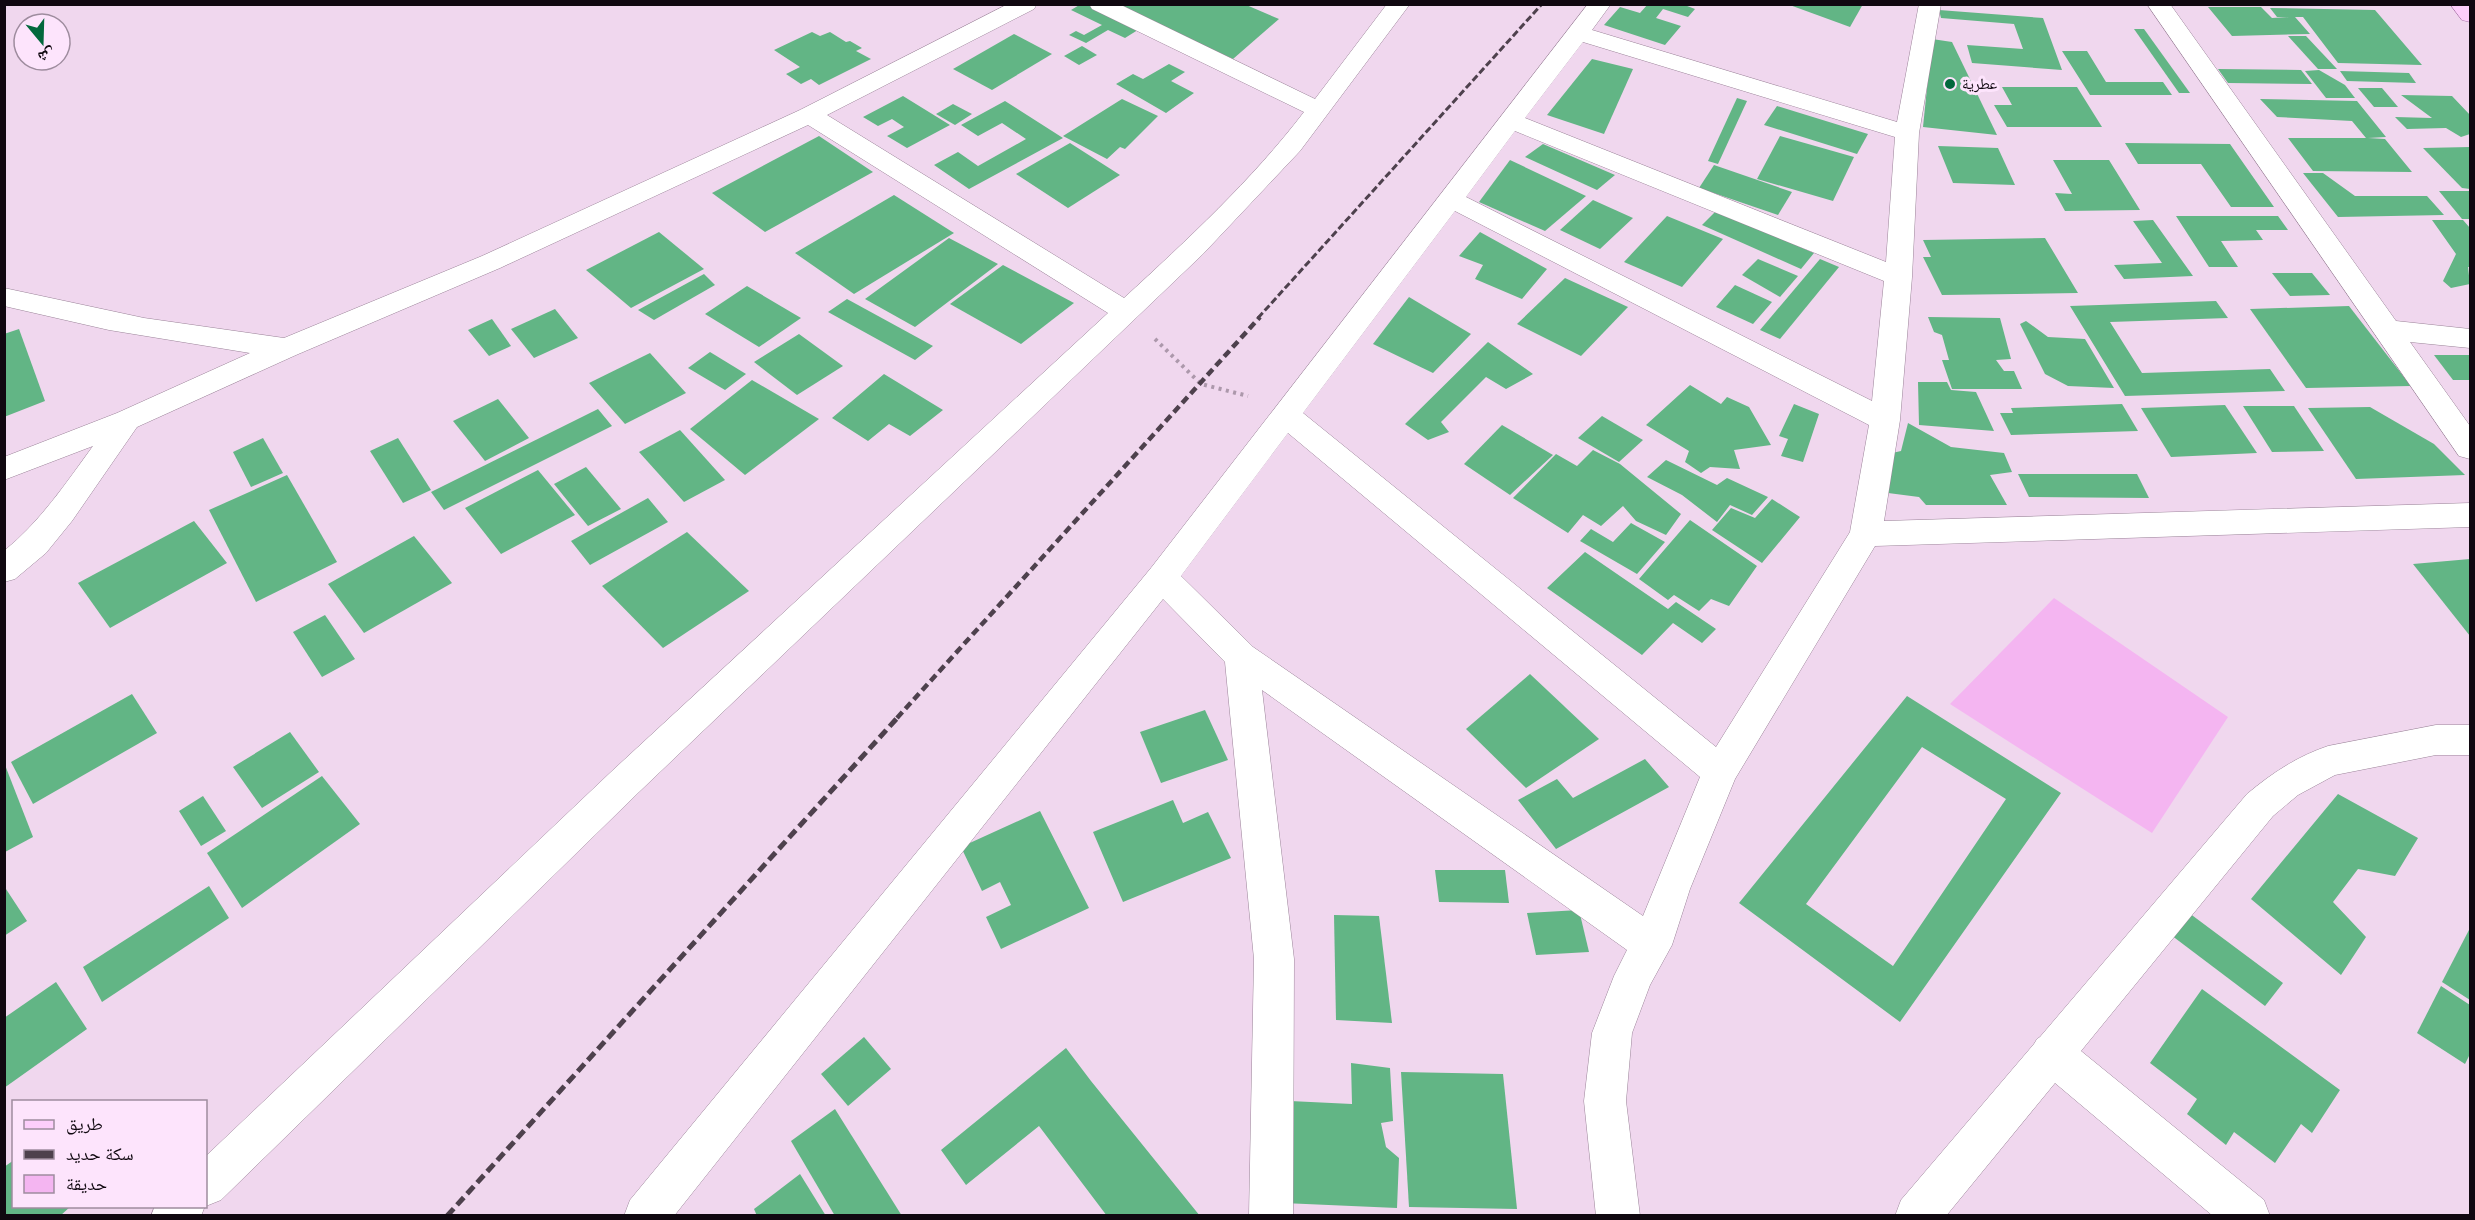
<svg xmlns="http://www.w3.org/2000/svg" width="2475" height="1220" font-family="'Varela Round','Noto Naskh Arabic',sans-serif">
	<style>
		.green { fill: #f4b5f1 }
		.building { fill: #62b585; fill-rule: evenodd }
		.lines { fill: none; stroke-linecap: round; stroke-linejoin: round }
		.street-casing { stroke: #9b8499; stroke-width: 1 }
		.primary-casing { stroke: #a974a7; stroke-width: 1 }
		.path { stroke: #ac98ab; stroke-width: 4; stroke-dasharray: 3 4.5; stroke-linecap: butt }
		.street { fill: #fff; fill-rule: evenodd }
		.primary { fill: #fdcefb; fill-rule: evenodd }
		.rail-far2 { stroke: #4e414d; stroke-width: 3; stroke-dasharray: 7 3; stroke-linecap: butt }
		.rail-far1 { stroke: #4e414d; stroke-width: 4.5; stroke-dasharray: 8 4.5; stroke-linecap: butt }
		.rail { stroke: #4e414d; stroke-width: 5; stroke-dasharray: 10 5; stroke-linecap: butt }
		.poi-dot { fill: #03683d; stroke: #fde4fc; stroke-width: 2 }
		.labels { text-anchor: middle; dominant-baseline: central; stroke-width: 6; stroke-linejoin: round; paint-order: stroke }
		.far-poi-label { font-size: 15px; fill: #100810; stroke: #fde4fc; text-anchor: start }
	</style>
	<rect width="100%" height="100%" fill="#f0d7ee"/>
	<path class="green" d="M2054 598 2228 717 2152 833 1950 704Z"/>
	<g class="building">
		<path d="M1081 4H1090L1141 28 1125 38 1108 30 1086 43 1069 35 1076 31 1084 35 1102 25 1071 10Z"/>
		<path d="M1113 4H1244L1279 19 1233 59Z"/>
		<path d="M1648 4H1682L1695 9 1688 17 1663 9 1656 18 1681 26 1665 45 1604 25 1620 7 1640 13Z"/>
		<path d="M1787 4H1863L1850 27Z"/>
		<path d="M2208 7H2261L2272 18 2289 17H2277L2270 8 2375 10 2422 65 2338 63 2303 17H2295L2310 34 2232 36Z"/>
		<path d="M1939 10 2043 18 2062 70 1972 63 1967 45 2023 49 2014 24 1941 18Z"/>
		<path d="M2134 29H2144L2190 93H2179Z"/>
		<path d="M812 32 820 36 830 32 846 42 850 41 862 48 856 51 871 59 819 85 811 79 801 84 786 74 800 67 774 50Z"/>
		<path d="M1014 34 1052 54 992 90 953 69Z"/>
		<path d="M2288 36H2306L2337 69H2318Z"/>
		<path d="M1932 39 1952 42 1997 135 1923 127Z"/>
		<path d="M1082 46 1097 55 1079 65 1064 56Z"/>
		<path d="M2062 51H2087L2106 82H2163L2172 95H2090Z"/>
		<path d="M1592 59 1633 69 1604 134 1547 115Z"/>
		<path d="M1169 64 1185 72 1171 81 1194 93 1166 113 1116 84 1133 74 1143 79Z"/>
		<path d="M2218 69 2301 70 2312 84 2228 83Z"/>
		<path d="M2319 70 2345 85 2355 98H2326L2305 71Z"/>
		<path d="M2340 71 2409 73 2416 83 2347 81Z"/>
		<path d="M2002 87H2077L2102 127H2007L1994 105H2012Z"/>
		<path d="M2358 88H2382L2398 107H2374Z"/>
		<path d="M2401 95 2452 96 2470 115V134L2461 137 2446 128 2407 129 2395 117 2432 118Z"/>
		<path d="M903 96 950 125 907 148 887 136 904 127 892 119 878 126 863 117Z"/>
		<path d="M1737 98 1747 101 1718 164 1708 161Z"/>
		<path d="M1122 99 1158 116 1125 149 1120 147 1107 159 1063 136Z"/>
		<path d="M2260 99 2357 101 2386 137 2368 138 2385 139 2412 172 2313 171 2288 138H2366L2352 121 2277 117Z"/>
		<path d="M1005 101 1063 138 969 189 934 165 958 152 978 166 1026 139 1002 123 978 136 961 125Z"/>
		<path d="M953 104 972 114 955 125 936 114Z"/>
		<path d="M1777 106 1868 134 1857 154 1764 125Z"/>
		<path d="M819 136 873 172 765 232 712 193Z"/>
		<path d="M1780 136 1854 157 1833 201 1757 179Z"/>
		<path d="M1070 143 1120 175 1068 208 1016 174Z"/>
		<path d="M2125 143 2230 144 2274 207H2231L2201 164H2138Z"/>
		<path d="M1543 144 1615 175 1597 190 1525 157Z"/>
		<path d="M1938 146 1998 148 2015 185 1953 183Z"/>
		<path d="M2470 147V189L2462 188 2423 148Z"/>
		<path d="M1510 160 1586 196 1545 231 1479 202Z"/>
		<path d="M2053 160H2109L2140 210 2065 211 2055 193 2072 194Z"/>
		<path d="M1714 165 1792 192 1778 215 1699 188Z"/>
		<path d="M2303 173H2323L2355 196H2427L2444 215 2338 217Z"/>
		<path d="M2439 191H2470V219H2462Z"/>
		<path d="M894 195 954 233 854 294 795 253Z"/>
		<path d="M1593 200 1633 218 1600 249 1560 230Z"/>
		<path d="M1716 211 1814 253 1801 269 1702 225Z"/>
		<path d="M1667 216 1723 239 1682 287 1624 262Z"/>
		<path d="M2176 216H2278L2288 230H2256L2263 240 2221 241 2238 267H2209Z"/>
		<path d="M2153 220 2193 276 2124 279 2114 265 2162 263 2133 221Z"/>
		<path d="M2432 220H2463L2470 228V267H2468L2470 284 2451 288 2443 281 2456 254Z"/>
		<path d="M659 232 704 269 631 308 586 270Z"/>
		<path d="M1480 232 1547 269 1522 299 1475 279 1483 265 1459 256Z"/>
		<path d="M949 238 998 264 915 327 865 299Z"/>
		<path d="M2045 238 2078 293 1942 295 1923 257H1931L1923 240Z"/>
		<path d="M1758 259 1798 276 1780 297 1742 275Z"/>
		<path d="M1820 259 1839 267 1780 339 1760 330Z"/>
		<path d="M1003 265 1074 303 1021 344 950 304Z"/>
		<path d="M2272 273H2312L2330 295 2290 296Z"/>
		<path d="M704 274 715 285 654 320 638 310Z"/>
		<path d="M1565 278 1628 307 1581 356 1517 324Z"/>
		<path d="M1735 285 1772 302 1753 324 1716 307Z"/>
		<path d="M747 286 801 318 759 347 705 314Z"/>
		<path d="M1409 297 1471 334 1433 373 1373 344Z"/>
		<path d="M847 299 933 346 915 360 828 312Z"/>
		<path d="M2216 301 2228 318 2110 322 2142 373 2270 369 2285 391 2125 396 2070 306Z"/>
		<path d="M2349 306 2411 386 2306 388 2250 309Z"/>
		<path d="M555 309 578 338 534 358 511 329Z"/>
		<path d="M1928 317 2000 318 2011 359 1996 360 2004 371H2014L2022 389H1952L1942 360H1949L1942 335 1934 332Z"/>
		<path d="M492 319 511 346 489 356 468 330Z"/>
		<path d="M2026 321 2048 337 2085 339 2114 388 2068 386 2045 374 2020 324Z"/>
		<path d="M19 329 45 401 4 417V334Z"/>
		<path d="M799 334 843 366 797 395 754 362Z"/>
		<path d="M1488 342 1533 374 1506 389 1486 377 1441 422 1449 432 1428 440 1405 424Z"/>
		<path d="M710 352 746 374 725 390 688 368Z"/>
		<path d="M650 353 686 393 625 424 589 383Z"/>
		<path d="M2434 355H2470V380H2453Z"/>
		<path d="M884 374 943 410 910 436 889 424 868 441 832 418Z"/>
		<path d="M752 380 819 419 745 475 690 429Z"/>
		<path d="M1918 382H1947L1951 390 1976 392 1994 431 1919 425Z"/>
		<path d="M1690 385 1721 404 1727 397 1749 407 1771 445 1734 450 1740 469 1710 467 1701 473 1685 462 1689 451 1646 425Z"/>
		<path d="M498 399 529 438 485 461 453 421Z"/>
		<path d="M1794 404 1819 414 1803 462 1781 456 1788 439 1779 436Z"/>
		<path d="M2122 404 2138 431 2011 435 2000 413H2013L2011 408Z"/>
		<path d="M2225 405 2257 453 2171 457 2141 408Z"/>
		<path d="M2243 406H2294L2324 451 2272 452Z"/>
		<path d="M2370 407 2434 444 2465 475 2356 479 2308 408Z"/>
		<path d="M598 409 612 426 444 510 431 492Z"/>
		<path d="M1602 416 1643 440 1619 462 1578 438Z"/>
		<path d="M1908 423 1951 447 2004 453 2012 472 1990 475 2007 505H1926L1919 497 1888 493 1892 453 1901 451Z"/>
		<path d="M1502 425 1553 455 1510 495 1464 464Z"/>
		<path d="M680 430 725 480 684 502 639 452Z"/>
		<path d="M263 438 283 473 251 487 233 452Z"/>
		<path d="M398 438 431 490 403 503 370 451Z"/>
		<path d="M1593 450 1620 464 1681 514 1666 535 1636 521 1623 506 1601 526 1583 515 1568 533 1513 498 1556 454 1577 466Z"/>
		<path d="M1666 460 1717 485 1727 478 1768 497 1752 515 1730 505 1717 522 1682 495 1647 477Z"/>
		<path d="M586 467 621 509 588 526 554 484Z"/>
		<path d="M538 470 575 515 501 554 465 508Z"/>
		<path d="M2018 474H2137L2149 498 2029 497Z"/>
		<path d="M287 475 337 562 256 602 209 510Z"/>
		<path d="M648 498 668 522 590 565 571 541Z"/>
		<path d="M1772 499 1800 517 1762 563 1712 530 1731 508 1755 518Z"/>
		<path d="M1690 520 1757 566 1729 606 1711 599 1699 611 1674 595 1668 600 1639 579Z"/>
		<path d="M194 521 227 563 110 628 78 583Z"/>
		<path d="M1631 523 1665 542 1637 574 1580 541 1591 529 1613 542Z"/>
		<path d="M687 532 749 591 663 648 602 586Z"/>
		<path d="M414 536 452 583 364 633 328 584Z"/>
		<path d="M1585 552 1668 609 1676 602 1716 629 1702 643 1673 623 1642 655 1547 588Z"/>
		<path d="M2470 559V636L2413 564Z"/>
		<path d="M325 615 355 659 322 677 293 632Z"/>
		<path d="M1530 674 1599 739 1526 788 1466 729Z"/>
		<path d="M132 694 157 733 33 804 11 762Z"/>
		<path d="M1907 696 2061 793 1900 1022 1739 903ZM1922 747 2006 799 1893 966 1806 904Z"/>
		<path d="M1205 710 1228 760 1161 783 1140 732Z"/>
		<path d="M290 732 319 772 262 808 233 767Z"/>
		<path d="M1645 759 1669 787 1556 849 1518 800 1557 779 1573 798Z"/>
		<path d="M5 765 33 837 5 852Z"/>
		<path d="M322 776 360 824 242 908 207 853Z"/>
		<path d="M2338 794 2418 838 2395 876 2358 869 2333 902 2366 937 2341 975 2251 899Z"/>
		<path d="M203 796 226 831 201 846 179 811Z"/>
		<path d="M1173 800 1183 823 1208 812 1231 858 1123 902 1093 832Z"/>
		<path d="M1040 811 1089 908 1001 949 986 917 1011 905 1000 882 982 891 961 847Z"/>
		<path d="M1435 870H1505L1509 903 1439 902Z"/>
		<path d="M4 886 27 921 4 936Z"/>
		<path d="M209 886 229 918 102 1002 83 967Z"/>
		<path d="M2181 907 2283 983 2265 1006 2163 929Z"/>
		<path d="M1579 910 1589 952 1536 955 1527 913Z"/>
		<path d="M1334 915 1379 916 1392 1023 1336 1020Z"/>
		<path d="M2470 928V1000L2442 982Z"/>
		<path d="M56 982 87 1029 4 1088V1018Z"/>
		<path d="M2441 986 2470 1005V1054L2465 1064 2417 1033Z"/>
		<path d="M2202 989 2340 1090 2312 1133 2301 1124 2275 1163 2234 1132 2226 1145 2187 1114 2197 1099 2150 1063Z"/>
		<path d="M864 1037 891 1069 848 1106 821 1074Z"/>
		<path d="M1066 1048 1091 1081 1200 1216H1107L1039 1126 966 1185 941 1150Z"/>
		<path d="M1351 1063 1390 1068 1393 1121 1381 1123 1386 1147 1399 1158 1397 1208 1283 1203 1290 1101 1352 1104Z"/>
		<path d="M1401 1072 1503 1074 1517 1209 1409 1207Z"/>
		<path d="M835 1109 902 1216H835L791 1141Z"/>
		<path d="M14 1160V1206H71L60 1216H4V1167Z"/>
		<path d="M800 1174 826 1216H757L754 1209Z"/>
	</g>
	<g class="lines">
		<g class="street-casing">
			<g id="street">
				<path d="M1008 4H1037L1034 9 827 115 1124 298C1187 240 1252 180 1304 112L1092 9 1089 4H1119L1315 99 1387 4H1410L1300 151 1203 254 638 793 221 1200 206 1206V1156L612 771 1108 313 808 125 500 268 296 355 137 427 72 521 46 553 15 579 4 582V551C40 522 66 483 93 446L4 480V457L117 413 250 353 109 330 4 306V288L144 318 284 338 482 256 800 110Z"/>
				<path d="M1588 4H1611L1592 30 1897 122 1919 4H1941L1919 133 1912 277 1900 420 1884 521 2470 503V527L1875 546 1735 779 1690 889 1672 945 1650 985 1632 1033 1626 1101 1640 1216H1596L1584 1101 1592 1033 1614 976 1627 950 1262 690 1294 959 1293 1216H1249L1254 959 1225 662 1163 599 674 1216H624L630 1200 1151 568ZM1583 42 1895 137 1886 262 1525 118ZM1515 131 1884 281 1872 401 1466 197ZM1455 211 1869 425 1850 532 1716 747 1303 413ZM1288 433 1700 777 1643 916 1253 647 1181 576Z"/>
				<path d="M2147 4H2170L2396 321 2470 329V348L2410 342 2470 426V459L2459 456Z"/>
				<path d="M2436 725H2470V755H2436L2335 775 2298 795 2273 816 2081 1051 2264 1200 2270 1216H2213L2055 1083 1946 1216H1895L1901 1200 2034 1044 2037 1039 2040 1037 2247 794C2272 773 2298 756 2328 746Z"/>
				<path d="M155 1206H205L201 1216H151Z"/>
			</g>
		</g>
		<g class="primary-casing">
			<path id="primary" d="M2450 4H2470V22L2462 20Z"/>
		</g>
		<path class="path" d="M1155 339 1201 384 1248 396"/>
		<use href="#street" class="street"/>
		<use href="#primary" class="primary"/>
		<path class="rail-far2" d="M1258 318 1542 4"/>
		<path class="rail-far1" d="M897 718 1260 317"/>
		<path class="rail" d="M447 1216 899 716"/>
	</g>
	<circle class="poi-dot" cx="1950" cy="84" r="6"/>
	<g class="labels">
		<g class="far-poi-label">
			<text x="1962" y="84">عطرية</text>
		</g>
	</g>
	<rect width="2475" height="1220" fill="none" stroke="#100810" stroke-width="12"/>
	<rect x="12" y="1100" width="195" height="108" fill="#fde4fc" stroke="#9e8c9e" stroke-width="1.5"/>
	<rect x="24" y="1120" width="30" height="9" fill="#fdcefb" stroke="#9e8c9e" stroke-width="1.5"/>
	<text x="66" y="1130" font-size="18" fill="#100810">طريق</text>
	<rect x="24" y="1150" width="30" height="9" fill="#4e414d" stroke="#9e8c9e" stroke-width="1.5"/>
	<text x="66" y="1160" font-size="18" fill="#100810">سكة حديد</text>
	<rect x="24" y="1175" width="30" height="18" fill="#f4b5f1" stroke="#9e8c9e" stroke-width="1.5"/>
	<text x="66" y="1190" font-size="18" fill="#100810">حديقة</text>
	<g transform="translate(42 42) rotate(161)"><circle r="28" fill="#fde4fc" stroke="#9e8c9e" stroke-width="1.5"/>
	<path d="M0-4.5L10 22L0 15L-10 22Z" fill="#03683d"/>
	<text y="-9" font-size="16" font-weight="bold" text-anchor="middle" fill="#100810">ش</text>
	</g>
</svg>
